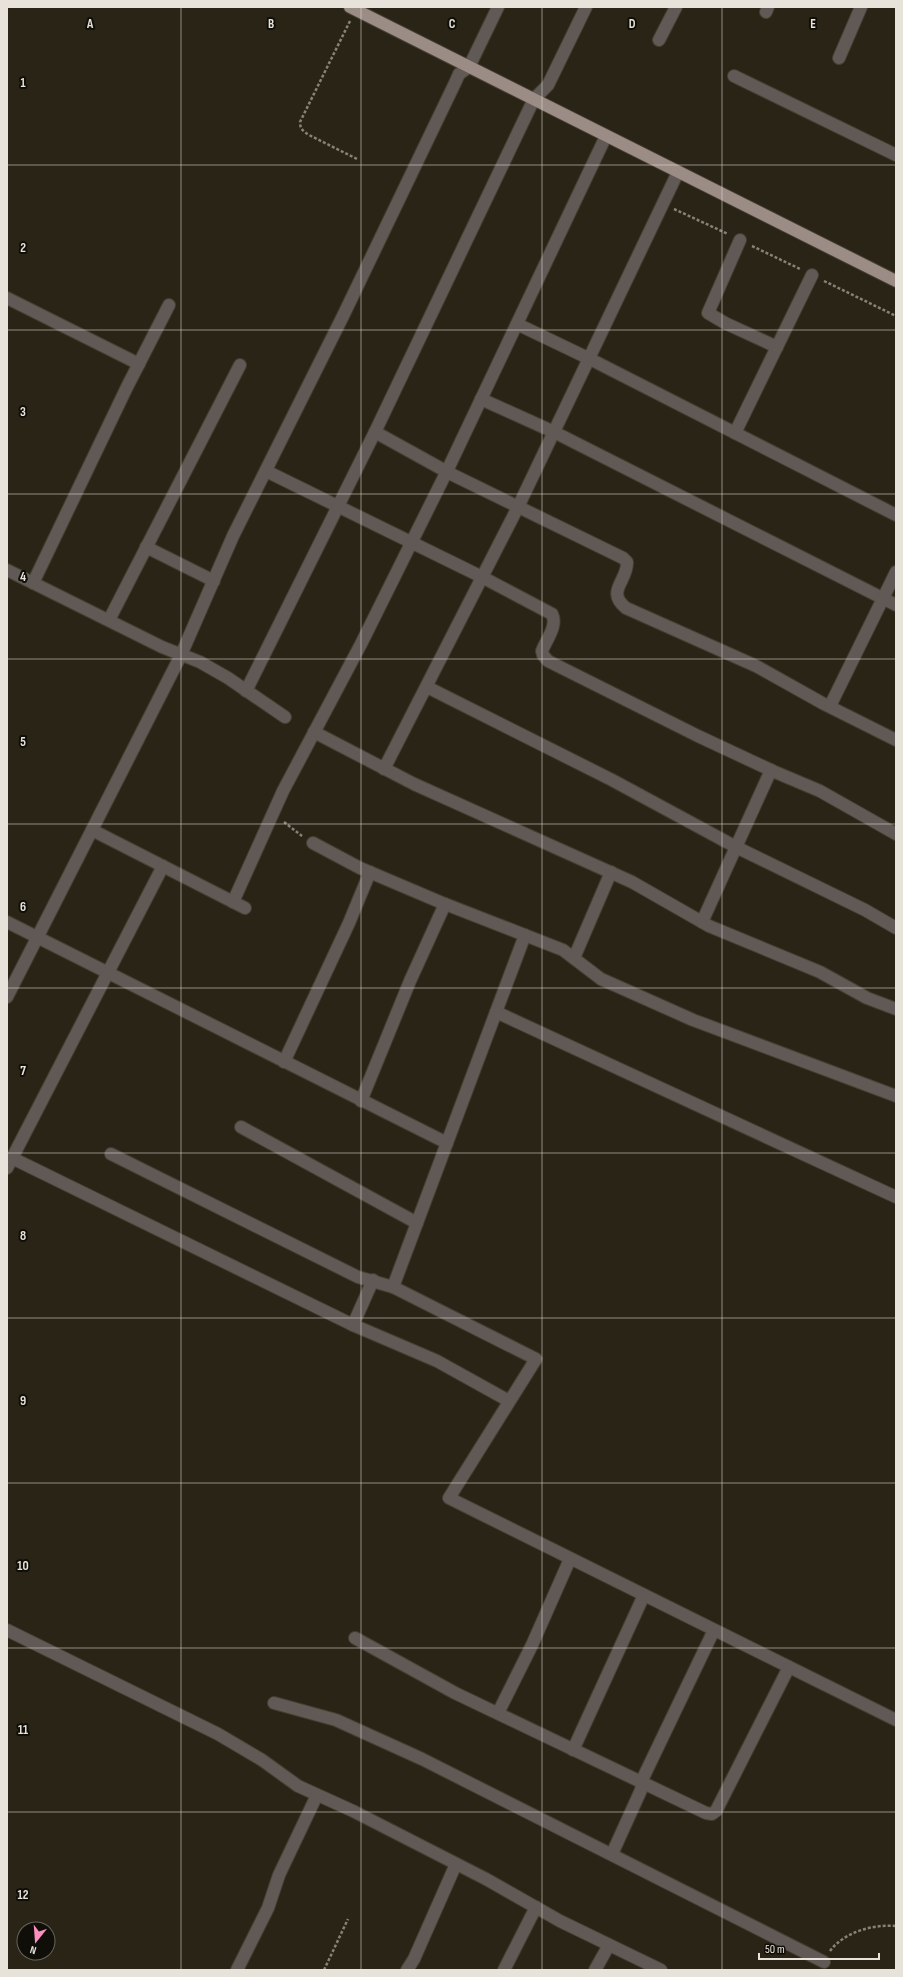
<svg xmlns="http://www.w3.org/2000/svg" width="903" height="1977" font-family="'Sofia Sans Condensed',sans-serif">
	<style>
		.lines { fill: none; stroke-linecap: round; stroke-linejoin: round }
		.minor-casing { stroke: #443f31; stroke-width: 14 }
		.major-casing { stroke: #443f31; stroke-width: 14 }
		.path { stroke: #878277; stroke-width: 2.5; stroke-dasharray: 3 2; stroke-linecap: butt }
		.minor { stroke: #615956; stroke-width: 12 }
		.major { stroke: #9c8c86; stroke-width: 12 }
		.grid { fill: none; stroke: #e7e3da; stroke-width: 1; stroke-opacity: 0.55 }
		.grid-label { font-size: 13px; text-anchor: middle; font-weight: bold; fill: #e7e3da; stroke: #100e08; stroke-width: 4; stroke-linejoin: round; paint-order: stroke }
	</style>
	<rect width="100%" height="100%" fill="#2a2416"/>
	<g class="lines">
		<g class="minor-casing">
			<g id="minor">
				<path d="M766 12 768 7"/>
				<path d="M659 40 676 7"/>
				<path d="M839 58 861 7"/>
				<path d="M734 76 896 155"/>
				<path d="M740 240 708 313 725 323 777 347"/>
				<path d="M7 298 139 364"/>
				<path d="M517 324 590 359 896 515"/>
				<path d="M481 399 554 432 896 605"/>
				<path d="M375 432 451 474 623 558 627 562C628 581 605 591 626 608L756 666 824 704 896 740"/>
				<path d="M735 433 812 275"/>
				<path d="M266 471 482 577 552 614C558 626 546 640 542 651L543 655 548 661 698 736 775 772 820 791 896 834"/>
				<path d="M146 547 214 581"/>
				<path d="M7 570 162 647 200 662 228 678 285 717"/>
				<path d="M33 583 127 387 169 305"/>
				<path d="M109 620 240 365"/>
				<path d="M427 687 612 780 736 847 865 910 896 928"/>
				<path d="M246 691 375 432 534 99 548 85 586 7"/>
				<path d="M830 706 896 572"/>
				<path d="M314 732 414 784 632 882 709 926 820 972 867 998 896 1009"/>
				<path d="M384 769 519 505 678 172"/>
				<path d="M92 830 245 908"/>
				<path d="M313 843 360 868 440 902 563 950 601 979 693 1020 896 1096"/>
				<path d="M233 902 283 791 361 644 447 471 606 136"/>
				<path d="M7 922 447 1143"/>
				<path d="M702 922 771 770"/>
				<path d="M574 958 611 872"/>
				<path d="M7 997 181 655 233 536 343 316 455 83 459 74 469 67 498 7"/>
				<path d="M496 1012 525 935"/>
				<path d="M284 1062 349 923 370 872"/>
				<path d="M361 1101 410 981 445 904"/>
				<path d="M241 1127 417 1223"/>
				<path d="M111 1154 358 1277 393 1287"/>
				<path d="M12 1158 353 1325 437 1361 509 1401"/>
				<path d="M7 1168 163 866"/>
				<path d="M896 1197 496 1012 393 1287 536 1359 449 1498 896 1720"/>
				<path d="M353 1325 373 1280"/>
				<path d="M7 1630 218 1734 262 1760 298 1786 353 1811 486 1879 560 1921 661 1970"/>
				<path d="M355 1638 455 1693 706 1813 712 1814 716 1811 789 1667"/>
				<path d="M274 1703 336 1720 422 1759 824 1962"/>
				<path d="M498 1713 532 1645 570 1559"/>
				<path d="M573 1750 644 1595"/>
				<path d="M612 1854 641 1790 643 1778 714 1630"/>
				<path d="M237 1970 268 1908 279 1875 317 1795"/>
				<path d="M407 1970 414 1959 456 1864"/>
				<path d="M504 1970 536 1907"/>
				<path d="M595 1970 609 1945"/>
			</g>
		</g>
		<g class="major-casing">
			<path id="major" d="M350 7 896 281"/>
		</g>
		<g class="path">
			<path d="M350 21 300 122C300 129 303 131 309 135L357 159"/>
			<path d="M674 209 728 234"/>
			<path d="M752 246 800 269"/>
			<path d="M824 281 896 316"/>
			<path d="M284 822 302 836"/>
			<path d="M830 1951C844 1932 873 1924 896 1926"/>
			<path d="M324 1970 348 1919"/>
		</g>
		<use href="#minor" class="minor"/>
		<use href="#major" class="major"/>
	</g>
	<path class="grid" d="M181 7V1970M361 7V1970M542 7V1970M722 7V1970M7 165H896M7 330H896M7 494H896M7 659H896M7 824H896M7 988H896M7 1153H896M7 1318H896M7 1483H896M7 1648H896M7 1812H896"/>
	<g class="grid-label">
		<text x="90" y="28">A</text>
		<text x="271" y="28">B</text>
		<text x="452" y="28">C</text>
		<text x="632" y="28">D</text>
		<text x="813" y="28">E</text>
		<text x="23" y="87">1</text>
		<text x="23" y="252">2</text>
		<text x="23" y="416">3</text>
		<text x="23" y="581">4</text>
		<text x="23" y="746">5</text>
		<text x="23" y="911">6</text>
		<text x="23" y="1075">7</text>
		<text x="23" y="1240">8</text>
		<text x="23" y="1405">9</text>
		<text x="23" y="1570">10</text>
		<text x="23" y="1734">11</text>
		<text x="23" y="1899">12</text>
	</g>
	<rect width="903" height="1977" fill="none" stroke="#e7e3da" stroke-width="16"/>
	<g transform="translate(36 1941) rotate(197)"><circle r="19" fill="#100e08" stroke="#66635c"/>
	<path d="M0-3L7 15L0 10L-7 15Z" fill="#fd8ebf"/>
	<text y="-6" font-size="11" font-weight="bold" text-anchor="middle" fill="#e7e3da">N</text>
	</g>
	<path d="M759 1953v6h120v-6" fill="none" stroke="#e7e3da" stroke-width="2"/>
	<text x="765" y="1953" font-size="12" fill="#e7e3da" stroke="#100e08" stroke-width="3" paint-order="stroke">50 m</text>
</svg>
